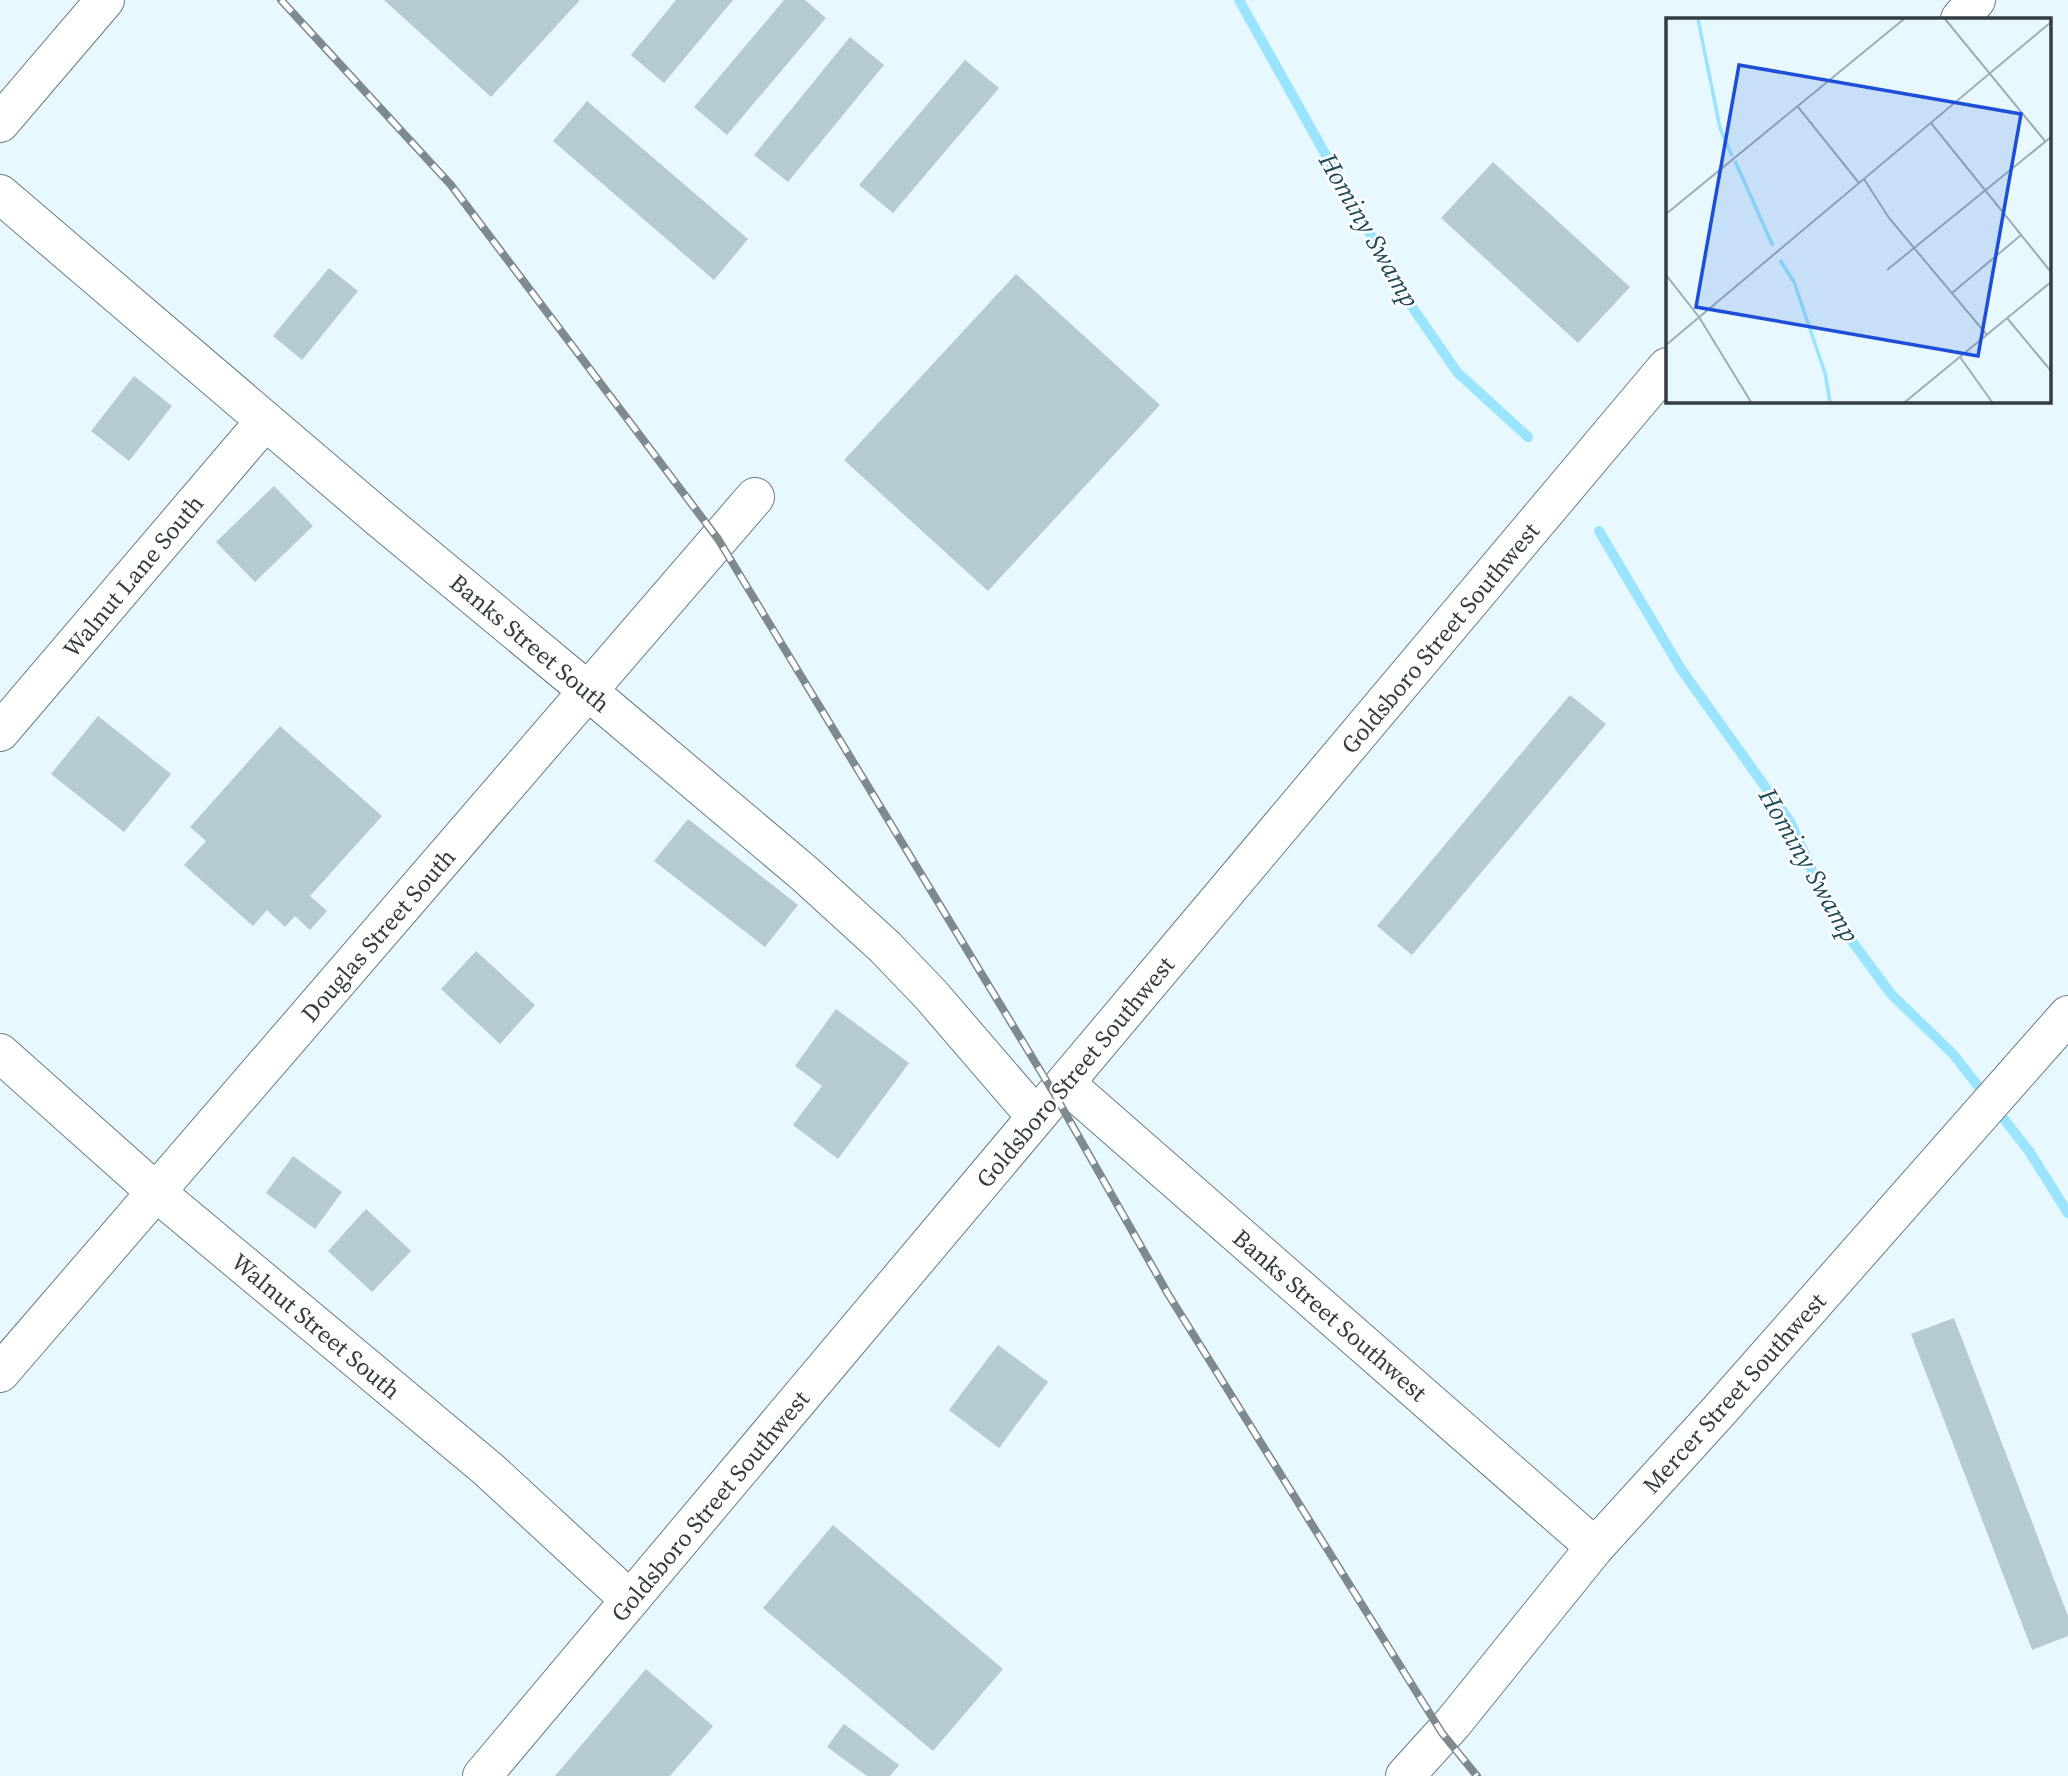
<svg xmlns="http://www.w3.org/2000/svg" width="2068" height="1776" font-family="'Source Serif 4',serif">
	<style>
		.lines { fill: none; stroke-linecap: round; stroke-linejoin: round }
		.stream { stroke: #9ae5fd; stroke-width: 10 }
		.building { fill: #b5cad1 }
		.minor-casing { stroke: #6a7d84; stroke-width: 40 }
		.minor { stroke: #fff; stroke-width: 38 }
		.rail-casing { stroke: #7e8a8e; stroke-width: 8 }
		.rail { stroke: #fff; stroke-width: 5; stroke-dasharray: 16; stroke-linecap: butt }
		.labels { text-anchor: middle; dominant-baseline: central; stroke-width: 5; stroke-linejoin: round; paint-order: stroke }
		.street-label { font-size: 24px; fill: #343d3f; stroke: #fff }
		.water-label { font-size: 26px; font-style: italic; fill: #204c59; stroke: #fff }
		.inset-river { fill: none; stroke: #9ae5fd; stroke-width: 3.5 }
		.inset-road { fill: none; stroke: #9fadb2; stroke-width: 2 }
		.view { fill: #1d4ed8; fill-opacity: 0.15; stroke: #1d4ed8; stroke-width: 3.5 }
		.inset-edge { fill: none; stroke: #343d3f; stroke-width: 3.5 }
	</style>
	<rect width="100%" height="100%" fill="#e7f8fe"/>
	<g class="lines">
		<g class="stream">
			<path d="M1239 0 1406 298 1457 372 1528 437"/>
			<path d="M1599 531 1681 669 1791 823 1829 910 1891 994 1953 1054 2029 1151 2068 1213"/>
		</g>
	</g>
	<g class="building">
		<path d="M384 0H580L491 97Z"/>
		<path d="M676 0H733L664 83 631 55Z"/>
		<path d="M784 0H805L826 18 727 135 694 107Z"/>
		<path d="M850 37 884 65 788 182 754 155Z"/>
		<path d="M965 60 999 88 893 213 859 185Z"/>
		<path d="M587 101 748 239 714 280 553 141Z"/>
		<path d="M1493 162 1630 287 1578 343 1441 218Z"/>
		<path d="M329 268 358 291 302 360 273 336Z"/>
		<path d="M1016 274 1160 405 988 591 844 460Z"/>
		<path d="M134 376 172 406 129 461 91 431Z"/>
		<path d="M274 486 313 526 255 582 216 542Z"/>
		<path d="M1570 695 1606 724 1412 955 1377 926Z"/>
		<path d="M98 716 171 774 124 832 51 774Z"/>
		<path d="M280 726 382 816 310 896 327 911 310 930 295 916 285 927 267 910 253 926 184 865 206 841 190 827Z"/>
		<path d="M688 819 798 905 765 947 654 861Z"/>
		<path d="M476 951 535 1005 500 1044 441 989Z"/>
		<path d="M836 1009 909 1063 838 1159 793 1125 822 1086 795 1066Z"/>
		<path d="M293 1156 342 1192 315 1229 266 1193Z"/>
		<path d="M366 1209 411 1251 372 1292 328 1251Z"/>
		<path d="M1954 1318 2068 1616V1636L2032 1650 1911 1334Z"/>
		<path d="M998 1345 1048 1382 999 1448 949 1410Z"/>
		<path d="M833 1525 1003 1669 933 1751 763 1608Z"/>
		<path d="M646 1669 713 1726 670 1776H555Z"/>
		<path d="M844 1724 899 1765 890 1776H867L827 1747Z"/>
	</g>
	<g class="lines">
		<g class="minor-casing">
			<g id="minor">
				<path d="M1960 19 1976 0"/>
				<path d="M0 123 105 0"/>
				<path d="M0 194 377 516 588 691 805 874 885 947 931 995 1036 1117"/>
				<path d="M0 732 265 421"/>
				<path d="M0 1053 156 1192 488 1469 630 1600"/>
				<path d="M1065 1083 1595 1547"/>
				<path d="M0 1373 755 497"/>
				<path d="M482 1776 1667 367"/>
				<path d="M1405 1776 1453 1723 1595 1547 1718 1412 2068 1015"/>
			</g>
		</g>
		<use href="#minor" class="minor"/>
		<g class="rail-casing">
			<path id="rail" d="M281 0 451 185 718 539 1055 1095 1168 1294 1442 1733 1477 1776"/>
		</g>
		<use href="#rail" class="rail"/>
	</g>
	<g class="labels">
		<g class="street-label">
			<text transform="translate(133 576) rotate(-50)">Walnut Lane South</text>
			<text transform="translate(1440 638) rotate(-50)">Goldsboro Street Southwest</text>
			<text transform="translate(530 643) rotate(40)">Banks Street South</text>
			<text transform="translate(378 935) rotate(-49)">Douglas Street South</text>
			<text transform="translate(1075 1072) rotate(-50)">Goldsboro Street Southwest</text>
			<text transform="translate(1330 1315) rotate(41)">Banks Street Southwest</text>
			<text transform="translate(316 1326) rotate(40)">Walnut Street South</text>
			<text transform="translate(1734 1393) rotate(-48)">Mercer Street Southwest</text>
			<text transform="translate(710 1506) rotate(-50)">Goldsboro Street Southwest</text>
		</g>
		<g class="water-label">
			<text transform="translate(1369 230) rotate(60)">Hominy Swamp</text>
			<text transform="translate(1809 865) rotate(60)">Hominy Swamp</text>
		</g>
	</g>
	<g transform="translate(1666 18)">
		<rect width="385" height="385" fill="#e7f8fe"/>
		<path class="inset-river" d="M32 1 54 110 66 138M69 143 107 228M114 242 128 264 159 355 164 384"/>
		<path class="inset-road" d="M279 1 379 123M132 89 193 165M265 105 385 254M198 161 223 200 321 317M0 196 238 1M221 252 385 119M0 257 33 299 85 384M286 275 355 217M341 300 385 353M0 327 385 4M294 339 326 384M239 384 385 264"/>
		<path class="view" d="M73 47 355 96 312 338 30 289Z"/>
		<rect width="385" height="385" class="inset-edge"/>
	</g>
</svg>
